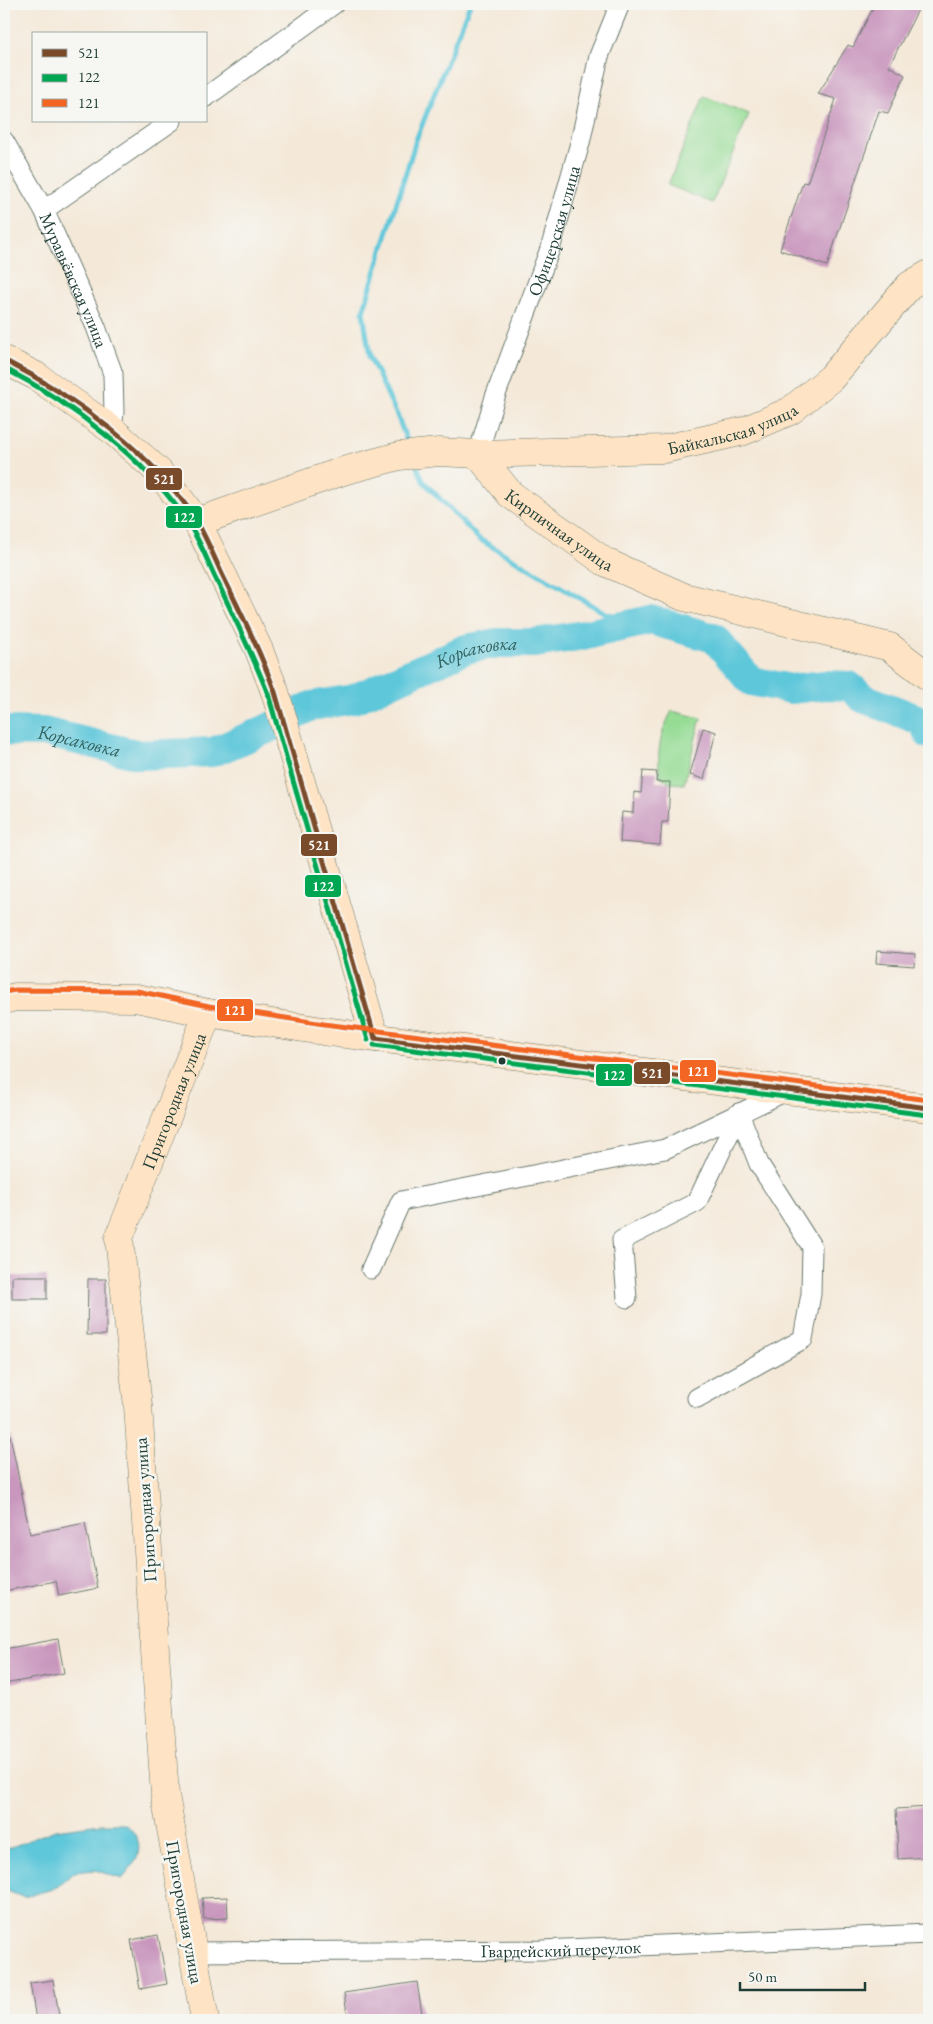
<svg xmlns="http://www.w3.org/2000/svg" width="933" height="2024" font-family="'EB Garamond',serif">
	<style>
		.green { fill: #96dc95; stroke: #5a8c64 }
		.water { fill: #5ec7da; stroke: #3e8287 }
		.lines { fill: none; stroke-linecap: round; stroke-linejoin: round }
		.stream { stroke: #5ec7da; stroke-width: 5 }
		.river { stroke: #5ec7da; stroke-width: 30 }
		.building { fill: #c997be }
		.street-casing { stroke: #6a796e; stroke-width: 21 }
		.secondary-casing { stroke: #6a796e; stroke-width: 29 }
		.street { stroke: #fff; stroke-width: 19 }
		.secondary { stroke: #fee4c5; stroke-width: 28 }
		.bus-1-casing { stroke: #f6f6f2; stroke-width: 9 }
		.bus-2-casing { stroke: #f6f6f2; stroke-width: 9 }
		.bus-3-casing { stroke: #f6f6f2; stroke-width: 9 }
		.bus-1 { stroke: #7a4b2a; stroke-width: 5 }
		.bus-2 { stroke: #00a651; stroke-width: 5 }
		.bus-3 { stroke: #f26522; stroke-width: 5 }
		.bus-dot { fill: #1f3d34; stroke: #f6f6f2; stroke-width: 2 }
		.labels { text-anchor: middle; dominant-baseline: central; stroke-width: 5; stroke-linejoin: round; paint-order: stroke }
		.street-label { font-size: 18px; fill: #1f3d34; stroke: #f6f6f2 }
		.water-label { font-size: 19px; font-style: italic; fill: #2f605e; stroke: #f6f6f2 }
		.line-badge { stroke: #f6f6f2; stroke-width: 2 }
		.badge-label { font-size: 14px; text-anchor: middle; font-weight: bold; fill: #fff }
	</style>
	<rect width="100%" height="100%" fill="#f6f6f2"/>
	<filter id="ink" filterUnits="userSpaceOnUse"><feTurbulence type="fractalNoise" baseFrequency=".02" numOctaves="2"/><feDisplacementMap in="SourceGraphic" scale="10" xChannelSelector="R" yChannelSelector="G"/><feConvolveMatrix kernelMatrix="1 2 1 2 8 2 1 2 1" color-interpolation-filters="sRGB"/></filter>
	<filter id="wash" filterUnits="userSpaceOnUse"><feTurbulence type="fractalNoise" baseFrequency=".0096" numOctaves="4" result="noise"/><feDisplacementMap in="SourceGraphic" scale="20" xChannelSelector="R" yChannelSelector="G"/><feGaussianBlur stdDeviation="1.12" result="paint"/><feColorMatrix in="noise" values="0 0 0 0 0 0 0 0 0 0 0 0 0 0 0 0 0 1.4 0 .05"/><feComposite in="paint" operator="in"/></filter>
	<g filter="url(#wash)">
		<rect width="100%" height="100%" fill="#f4e9d9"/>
		<g class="green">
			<path d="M704 96 749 114 712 203 668 185Z"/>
			<path d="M672 711 701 718 684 784 671 783 660 776C656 752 661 731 672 711Z"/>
		</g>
		<path class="water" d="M101 1824H125C148 1842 139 1861 122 1879L95 1870 75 1872 53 1889 24 1897 9 1892 4 1880V1850L55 1830Z"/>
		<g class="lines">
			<g class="stream">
				<path d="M409 446 397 415 370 357 363 312 416 140 470 4"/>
				<path d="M416 463 423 481 479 539 607 614 651 620"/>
			</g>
			<path class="river" id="s1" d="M4 731 44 732 140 755 213 752 265 730 311 706 354 699 466 649 498 643H535L584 635 651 620 714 638 751 681 791 689 825 685 849 686 863 698 922 721 929 734"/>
		</g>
		<g id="blocks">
			<g class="building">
				<path d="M875 4H921L889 66 905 75 888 113 879 111 827 266 780 250 803 182 807 183 836 99 818 94 848 45 853 47Z"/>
				<path d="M703 728 716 732 704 779 690 775Z"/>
				<path d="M643 771 657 772 656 782H670L668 822H662L660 845 620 842 622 812 633 813 634 792 641 793Z"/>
				<path d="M877 951 915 954 914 966 876 963Z"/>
				<rect x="12" y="1276" width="35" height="23"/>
				<path d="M88 1279H106V1335H87Z"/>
				<path d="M10 1435 30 1534 85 1523 98 1588 59 1596 56 1581 4 1591V1436Z"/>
				<path d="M58 1639 64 1673 4 1684V1649Z"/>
				<path d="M929 1807V1857L898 1859 896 1809Z"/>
				<path d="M227 1897 228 1918 204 1919 202 1898Z"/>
				<path d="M158 1935 167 1984 140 1989 131 1940Z"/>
				<path d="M53 1980 60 2020H36L30 1983Z"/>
				<path d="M417 1982 422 2014 381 2020H348L344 1993Z"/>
			</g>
		</g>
	</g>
	<g filter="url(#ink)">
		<use href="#blocks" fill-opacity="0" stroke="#6a796e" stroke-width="1"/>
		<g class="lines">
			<g class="street-casing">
				<g id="street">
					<path d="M206 97 334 4"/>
					<path id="s2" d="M4 141 44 210 96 327 113 374 114 412 112 430"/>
					<path d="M44 210 172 121"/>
					<path id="s3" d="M478 454 495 397 551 246 580 143 599 56 620 4"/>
					<path d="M371 1269 401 1201 665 1149 786 1091"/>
					<path d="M627 1298 622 1240 697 1202 739 1113"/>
					<path d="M697 1398 803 1339 811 1294 812 1247 759 1164 739 1113"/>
					<path id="s4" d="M192 1952 541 1950 929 1934"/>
				</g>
			</g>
			<g class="secondary-casing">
				<g id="secondary">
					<path d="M4 360 36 376 112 430 159 472 197 522 259 650 275 692 375 1038"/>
					<path id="s5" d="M478 454 510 494 605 562 684 597 890 647 929 677"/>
					<path id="s6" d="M197 522 343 471 399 456 439 452 478 454 664 449 744 431 790 411 831 378 910 285 929 274"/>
					<path d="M4 1000 15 997 136 998 208 1013 323 1031 929 1108"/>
					<path id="s7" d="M205 2020 165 1795 138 1406 119 1238 208 1013"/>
				</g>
			</g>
			<use href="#street" class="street"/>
			<use href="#secondary" class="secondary"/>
			<g class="bus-1-casing">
				<g id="bus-1">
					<path d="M4 360C71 394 158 457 197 522 207 539 214 557 222 574 241 613 260 651 275 692L375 1038"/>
					<path d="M375 1038 929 1108"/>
				</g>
			</g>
			<g class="bus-2-casing">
				<g id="bus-2">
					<path d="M4 368C70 402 150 462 190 526 200 541 207 560 215 577 234 616 252 654 268 694L368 1040"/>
					<path d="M374 1045 928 1115"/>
				</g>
			</g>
			<g class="bus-3-casing">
				<path id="bus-3" d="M4 992 15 990 137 991 209 1006 324 1024 929 1100"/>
			</g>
			<use href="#bus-1" class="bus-1"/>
			<use href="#bus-2" class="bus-2"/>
			<use href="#bus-3" class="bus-3"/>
		</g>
	</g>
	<circle class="bus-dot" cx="502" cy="1061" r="4.5"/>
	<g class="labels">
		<g class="street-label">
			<text stroke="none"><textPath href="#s3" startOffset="236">Офицерская улица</textPath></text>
			<text stroke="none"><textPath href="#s2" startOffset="156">Муравьёвская улица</textPath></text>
			<text stroke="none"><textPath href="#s6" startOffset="549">Байкальская улица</textPath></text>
			<text stroke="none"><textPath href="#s5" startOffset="112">Кирпичная улица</textPath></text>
			<text stroke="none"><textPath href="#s7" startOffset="935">Пригородная улица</textPath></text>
			<text transform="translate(145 1510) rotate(-94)">Пригородная улица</text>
			<text transform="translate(185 1912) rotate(80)">Пригородная улица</text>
			<text stroke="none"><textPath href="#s4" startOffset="369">Гвардейский переулок</textPath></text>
		</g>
		<g class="water-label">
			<text stroke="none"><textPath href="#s1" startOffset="496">Корсаковка</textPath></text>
			<text stroke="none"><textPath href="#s1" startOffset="76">Корсаковка</textPath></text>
		</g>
	</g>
	<g class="line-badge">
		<rect x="145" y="467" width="38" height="24" rx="5" fill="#7a4b2a"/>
		<rect x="165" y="505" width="38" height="24" rx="5" fill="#00a651"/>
		<rect x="300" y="833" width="38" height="24" rx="5" fill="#7a4b2a"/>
		<rect x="304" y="874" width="38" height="24" rx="5" fill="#00a651"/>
		<rect x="216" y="998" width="38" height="24" rx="5" fill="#f26522"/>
		<rect x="679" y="1059" width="38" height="24" rx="5" fill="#f26522"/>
		<rect x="633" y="1061" width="38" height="24" rx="5" fill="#7a4b2a"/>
		<rect x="595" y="1063" width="38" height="24" rx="5" fill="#00a651"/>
	</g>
	<g class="badge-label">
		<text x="164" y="484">521</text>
		<text x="184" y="522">122</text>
		<text x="319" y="850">521</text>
		<text x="323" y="891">122</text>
		<text x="235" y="1015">121</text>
		<text x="698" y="1076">121</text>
		<text x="652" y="1078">521</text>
		<text x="614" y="1080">122</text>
	</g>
	<rect width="933" height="2024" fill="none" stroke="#f6f6f2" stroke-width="20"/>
	<rect x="32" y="32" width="175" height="90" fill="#f6f6f2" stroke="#a0aca6"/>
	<rect x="42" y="49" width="25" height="8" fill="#7a4b2a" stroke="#a0aca6"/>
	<text x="78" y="58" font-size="15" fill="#1f3d34">521</text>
	<rect x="42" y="74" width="25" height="8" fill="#00a651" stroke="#a0aca6"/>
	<text x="78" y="82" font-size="15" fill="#1f3d34">122</text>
	<rect x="42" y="99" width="25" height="8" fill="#f26522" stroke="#a0aca6"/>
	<text x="78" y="108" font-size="15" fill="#1f3d34">121</text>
	<path d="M740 1982v8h125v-8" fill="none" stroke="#1f3d34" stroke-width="2.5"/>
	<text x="748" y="1982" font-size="15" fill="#1f3d34" stroke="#f6f6f2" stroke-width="4" paint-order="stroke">50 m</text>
</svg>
